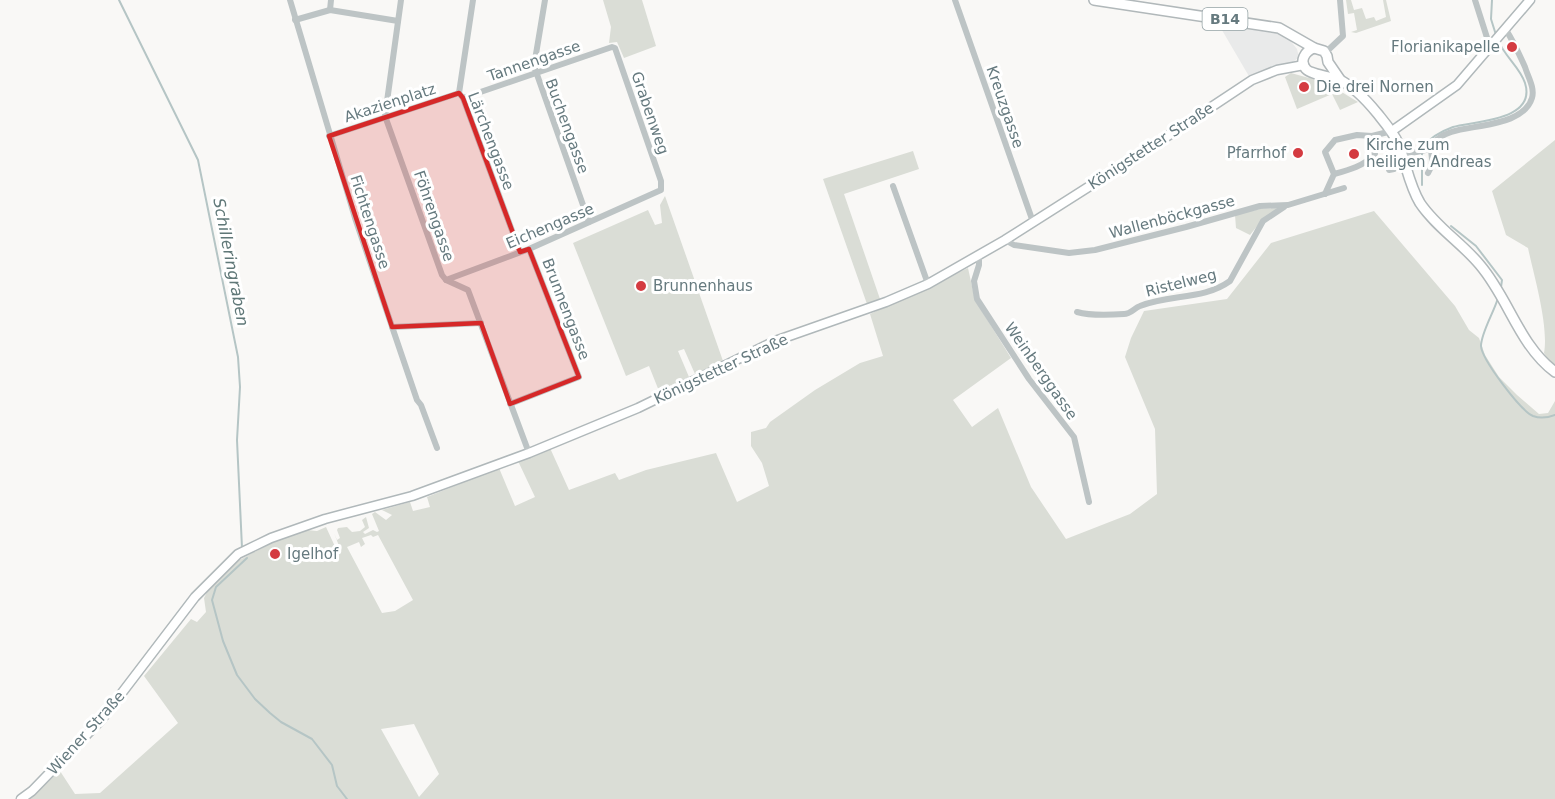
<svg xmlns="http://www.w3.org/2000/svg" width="1555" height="799" font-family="'DejaVu Sans',sans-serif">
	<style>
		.built { fill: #e9eaea }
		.green { fill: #daddd6; fill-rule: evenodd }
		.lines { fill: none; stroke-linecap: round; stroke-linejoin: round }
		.stream { stroke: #b5c5c5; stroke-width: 2 }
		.secondary-casing { stroke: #b0b8ba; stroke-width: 11 }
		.primary-casing { stroke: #b1b8ba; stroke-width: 12 }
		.minor { stroke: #bdc4c5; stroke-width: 6 }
		.secondary { stroke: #fff; stroke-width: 8 }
		.primary { stroke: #fff; stroke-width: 9 }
		.marked { fill: #d62828; fill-opacity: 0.2; stroke: #d62828; stroke-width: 4.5; stroke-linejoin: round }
		.poi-dot { fill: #d43b41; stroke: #fff; stroke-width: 2 }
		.labels { text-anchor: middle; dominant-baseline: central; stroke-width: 6; stroke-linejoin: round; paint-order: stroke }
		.shield { fill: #fff; stroke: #94a2a5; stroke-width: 1.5 }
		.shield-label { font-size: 14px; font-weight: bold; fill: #667a7f }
		.poi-label { font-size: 15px; fill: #667a7f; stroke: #fff; text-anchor: start }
		.street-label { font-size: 15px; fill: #667a7f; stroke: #fff }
		.water-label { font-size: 16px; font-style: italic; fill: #607878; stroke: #fff }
	</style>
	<rect width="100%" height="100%" fill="#f9f8f6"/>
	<path class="built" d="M1219 25 1277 33 1289 39 1297 49 1299 57 1292 63 1262 71 1250 78Z"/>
	<g class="green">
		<path d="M603 0H642L656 46 624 58 617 42 609 43 611 27Z"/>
		<path d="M1346 0H1351L1354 10 1362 8 1366 19 1374 17 1376 21 1386 17 1383 0H1386L1391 21 1356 33 1351 32 1357 30 1354 13 1348 14Z"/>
		<path d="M1291 73 1309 78H1319L1330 80 1340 91 1358 102 1340 110 1332 94 1297 109 1285 77Z"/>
		<path d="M1555 140V369L1544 353C1549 326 1534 276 1528 248L1506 235 1492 191Z"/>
		<path d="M913 151 919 169 844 194 880 299 867 304 823 179Z"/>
		<path d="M665 196 723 361 695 374 684 349 678 351 689 377 659 391 649 366 626 376 573 243 648 210 655 225 662 223 660 205Z"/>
		<path d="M1279 208 1262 220 1250 235 1236 228 1235 215 1260 209Z"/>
		<path d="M1374 211 1455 306 1469 330 1479 338 1485 355 1499 377 1517 395 1539 414 1548 413 1555 401V799H29L60 771 75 794 100 793 178 723 144 676 191 619 197 622 206 612 204 598 208 590 234 563 271 543 307 530 317 531 326 527 338 553 341 551 334 533 337 540 340 538 337 530 338 528 347 527 352 532 360 531 365 527 362 520 366 517 369 528 363 532 365 534 373 530 377 532 379 531 372 514 375 512 386 520 392 515 382 510 410 502 413 511 430 507 427 497 499 468 515 506 535 497 518 461 550 448 569 490 615 473 619 480 646 470 716 453 737 502 769 486 762 463 751 446V432L766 428 770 422 815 390 860 363 883 356 870 314 968 268 975 300 1011 358 953 400 972 427 998 408 1031 487 1066 539 1130 514 1157 494 1155 429 1125 357 1131 338 1144 311 1227 299 1271 243ZM371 535 373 537 378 535 413 600 395 611 382 613 347 547 359 542 361 547 365 544 362 538ZM414 724 439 774 419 797 381 729Z"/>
	</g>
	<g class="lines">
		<g class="stream">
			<path d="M119 0 198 160 238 357 240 387 237 440 242 548"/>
			<path d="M1492 0 1491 19 1496 35"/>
			<path d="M1422 185V148C1429 138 1442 131 1453 127 1474 121 1537 121 1525 83 1520 67 1504 56 1498 40"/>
			<path d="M1451 226 1476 246 1502 280 1501 287"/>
			<path d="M1498 298C1494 312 1481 333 1481 346 1482 360 1521 411 1533 416 1541 419 1547 418 1555 415"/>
			<path d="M247 558 216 587 212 600 223 641 237 675 255 699 270 713 281 722 312 739 332 765 337 786 347 799"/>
		</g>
		<g class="secondary-casing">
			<g id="secondary">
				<path d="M1392 131 1457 85 1530 0"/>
				<path d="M21 799 32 791 102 719 195 597 238 554 271 538 325 519 412 496 529 453 638 408 775 341 886 302 928 284 1005 240 1145 151 1252 80 1277 70 1304 65"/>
			</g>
		</g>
		<g class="primary-casing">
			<g id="primary">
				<path d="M1094 0 1279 28 1314 48 1324 51 1327 56 1328 62 1341 81"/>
				<path d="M1314 48C1305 51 1299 61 1306 69 1310 74 1332 77 1340 80 1354 87 1368 102 1377 113 1385 123 1393 132 1398 143 1406 163 1409 185 1420 203 1436 227 1462 243 1480 265 1509 299 1519 345 1555 372"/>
			</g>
		</g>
		<g class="minor">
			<path d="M290 0 355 218 417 400 421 405 437 448"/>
			<path d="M401 0 385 116 442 275 446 280 468 290 529 453"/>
			<path d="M473 0 459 93 463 98 520 252"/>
			<path d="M545 0 534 66 589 222"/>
			<path d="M955 0 1033 222"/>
			<path d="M1475 0 1490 47"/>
			<path d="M330 10 331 0"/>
			<path d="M295 20 330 10 398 21"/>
			<path d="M1325 53 1343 36 1340 0"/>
			<path d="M329 136 459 93"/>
			<path d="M1389 170 1394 169 1407 154 1430 149"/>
			<path d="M1428 173C1437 160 1427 149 1433 143 1445 130 1465 129 1481 126 1498 123 1526 118 1532 98 1535 88 1528 77 1525 67 1519 54 1514 42 1506 30"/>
			<path d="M1334 174C1349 170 1364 166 1375 154L1372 136"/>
			<path d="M893 186 928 284"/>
			<path d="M1325 194 1334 174 1325 152 1335 140 1357 135 1372 136 1392 131"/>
			<path d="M1005 240 1014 245 1069 253 1095 250 1186 227 1260 206 1288 205 1344 188"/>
			<path d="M979 255V265L974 281 977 299 1029 379 1074 437 1089 502"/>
			<path d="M446 280 529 249 661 190V181L615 48 612 47 463 98"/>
			<path d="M1077 312C1091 316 1110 315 1124 314 1131 314 1134 308 1140 306 1170 294 1204 300 1230 281L1263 221 1284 207"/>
			<path d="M392 327 481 323"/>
			<path d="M510 404 579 377 529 249"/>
		</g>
		<use href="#secondary" class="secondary"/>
		<use href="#primary" class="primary"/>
	</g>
	<path class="marked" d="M459 93 463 98 520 252 529 249 579 377 510 404 481 323 392 327 329 136Z"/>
	<g class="poi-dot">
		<circle cx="1512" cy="47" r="6"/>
		<circle cx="1304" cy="87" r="6"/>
		<circle cx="1298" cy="153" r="6"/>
		<circle cx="1354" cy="154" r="6"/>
		<circle cx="641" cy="286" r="6"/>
		<circle cx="275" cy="554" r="6"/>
	</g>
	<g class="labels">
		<rect class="shield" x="1202.5" y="8" width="45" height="22" rx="4.5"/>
		<g class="shield-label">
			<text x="1225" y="19">B14</text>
		</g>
		<g class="poi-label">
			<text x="1500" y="47" text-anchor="end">Florianikapelle</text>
			<text x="1316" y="87">Die drei Nornen</text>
			<text x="1366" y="145">Kirche zum<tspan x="1366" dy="17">heiligen Andreas</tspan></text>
			<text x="1286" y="153" text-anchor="end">Pfarrhof</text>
			<text x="653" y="286">Brunnenhaus</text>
			<text x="287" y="554">Igelhof</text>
		</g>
		<g class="street-label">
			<text transform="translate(534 61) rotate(-19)">Tannengasse</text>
			<text transform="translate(390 103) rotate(-18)">Akazienplatz</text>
			<text transform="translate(1005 107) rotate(71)">Kreuzgasse</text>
			<text transform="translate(650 113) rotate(71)">Grabenweg</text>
			<text transform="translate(567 126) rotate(70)">Buchengasse</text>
			<text transform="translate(491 141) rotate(69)">Lärchengasse</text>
			<text transform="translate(1151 146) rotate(-33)">Königstetter Straße</text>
			<text transform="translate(434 216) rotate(71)">Föhrengasse</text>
			<text transform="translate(1172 217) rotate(-15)">Wallenböckgasse</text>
			<text transform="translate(370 222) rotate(72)">Fichtengasse</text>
			<text transform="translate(550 226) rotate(-23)">Eichengasse</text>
			<text transform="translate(1181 283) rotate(-14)">Ristelweg</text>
			<text transform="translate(566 309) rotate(69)">Brunnengasse</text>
			<text transform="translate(721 369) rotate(-25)">Königstetter Straße</text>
			<text transform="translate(1041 371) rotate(55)">Weinberggasse</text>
			<text transform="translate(86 733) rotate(-48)">Wiener Straße</text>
		</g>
		<g class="water-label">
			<text transform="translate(231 262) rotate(79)">Schilleringraben</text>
		</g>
	</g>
</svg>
